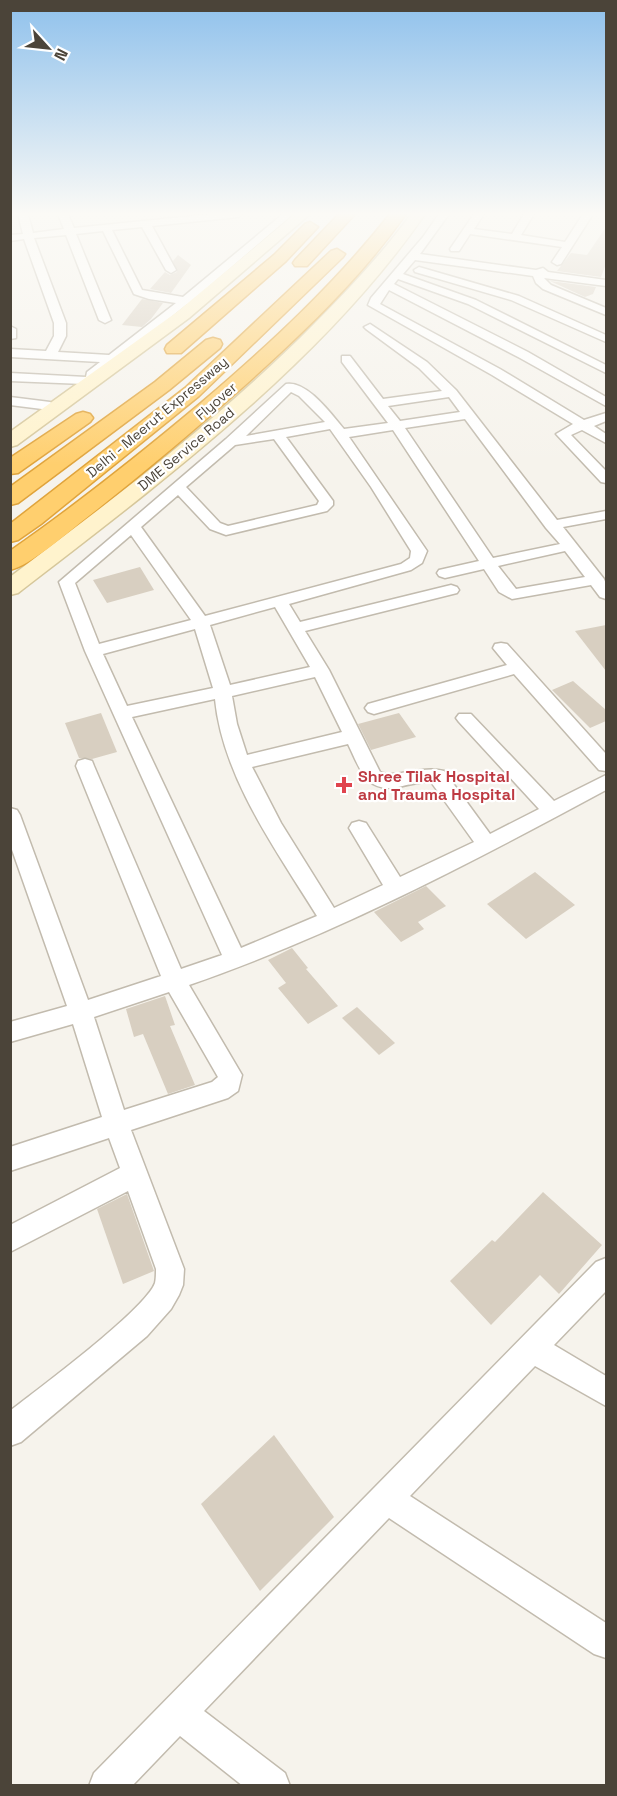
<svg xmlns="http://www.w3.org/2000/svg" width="617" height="1796" font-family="'Space Grotesk',sans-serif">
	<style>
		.building { fill: #d8cfc1 }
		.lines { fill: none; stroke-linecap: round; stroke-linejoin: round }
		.street-casing { stroke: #c2bbae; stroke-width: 3 }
		.secondary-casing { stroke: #d6c79b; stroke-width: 3 }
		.highway-casing { stroke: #e0a43c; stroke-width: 3 }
		.street { fill: #fff; fill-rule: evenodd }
		.secondary { fill: #fff3cd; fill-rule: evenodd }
		.highway { fill: #ffcf6e; fill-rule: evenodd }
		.health-dot { fill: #e0444e; stroke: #fff; stroke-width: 2 }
		.labels { text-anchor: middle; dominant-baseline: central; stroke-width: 4.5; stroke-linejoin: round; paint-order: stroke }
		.far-street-label { font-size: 14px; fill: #4b4439; stroke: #fff }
		.health-label { font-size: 16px; font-weight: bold; fill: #be3a42; stroke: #fff; text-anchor: start }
	</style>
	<rect width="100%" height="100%" fill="#f6f3ec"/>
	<g class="building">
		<path d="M606 227V264L601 277 557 271 571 253 587 255Z"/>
		<path d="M178 255 191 265 171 293 150 289 165 272 170 275 177 272 173 261Z"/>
		<path d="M550 281 596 287 593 294 585 297Z"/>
		<path d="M142 299 163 303 151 319 142 327 122 325Z"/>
		<path d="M140 567 154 590 107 603 93 580Z"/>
		<path d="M606 625V671L575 631Z"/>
		<path d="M573 681 606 710V721L590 728 552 690Z"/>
		<path d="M101 713 117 752 92 759 79 758 65 723Z"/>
		<path d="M399 713 416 737 371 750 358 724Z"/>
		<path d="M535 872 575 905 526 939 487 904Z"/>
		<path d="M426 886 446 906 418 922 424 929 401 942 374 912Z"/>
		<path d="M292 948 308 968 306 969 338 1006 308 1024 278 988 286 983 268 960Z"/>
		<path d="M165 996 175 1025 170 1026 195 1085 168 1094 143 1034 134 1037 126 1009Z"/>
		<path d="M357 1007 395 1043 379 1055 342 1018Z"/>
		<path d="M543 1192 602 1245 559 1294 540 1275 491 1325 450 1281 492 1240 495 1242Z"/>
		<path d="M127 1194 154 1271 123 1284 97 1209Z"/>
		<path d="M274 1435 334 1517 260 1591 201 1504Z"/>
	</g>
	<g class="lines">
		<g class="street-casing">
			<g id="street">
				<path d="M18 214H28L33 233 64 229 58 214H68L74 228 213 214H243L238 217 152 226 176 270 171 273 166 270 142 227 112 230 142 290 183 297 283 214H293L194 299 200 302 198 304H187L121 357V362H114L84 384 10 381V373L86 377 87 372 100 362 10 357V349L46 351 54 336V323L24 239 10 241V235L23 234ZM103 231 134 294 149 299 176 303 109 355 58 352 66 336V323L34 238 66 235 99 320 105 323 111 320 76 234Z"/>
				<path d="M439 214H449L420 254 536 270 543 268 548 272 606 280V286L544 278 551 285 606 308V315L543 289 536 283 533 276 415 260 403 274 476 300 606 365V373L468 304 398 279 394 284 528 352 606 397V406L520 358 389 290 380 304 500 369 584 420 606 413V421L594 426 606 434V443L582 430 571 435 606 471V483L601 482 556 434 573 424 492 375 368 305 371 298 423 237Z"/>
				<path d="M474 214H484L474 229 512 234 524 214H534L521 235 565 242 583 214H593L561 264 557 265 552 262 562 247 470 234 459 251H451L450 249Z"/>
				<path d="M419 267 519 296 606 335V342L511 300 415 272 414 270Z"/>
				<path d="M370 324 427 362 456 390 557 520 606 511V519L563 527 604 579 606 584V599L600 597 591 585 512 599 499 592 484 569 445 578 439 576 437 573 439 570 479 561 393 430 349 437 427 551 422 563 411 570 289 604 300 622 451 585 457 587 459 590 457 593 305 631 329 670 380 772C393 779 422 765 444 771L490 834 539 809 459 722 456 718 459 714H471L554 801 606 775V790C471 863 334 935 189 985L242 1075 238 1091 228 1098 131 1130 184 1269 183 1285 179 1295 171 1309 147 1336 21 1442 10 1446V1411C38 1389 145 1310 155 1283 156 1279 156 1273 156 1269L128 1191 10 1252V1225L120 1168 109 1138 10 1171V1147L102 1117 73 1024 10 1042V1022L67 1006 10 844V808L17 810 20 815 88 1000 161 976 76 766 78 761 85 759 92 761 94 766 181 969 222 955 85 651 59 582 226 439 286 384C307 380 332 415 344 429L388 423 342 362V356H350L383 399 442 391 419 368 366 329 364 327ZM291 392 299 396 325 422 246 436ZM449 397 460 412 400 421 388 406ZM465 419 546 528 560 544 493 558 405 428ZM330 429 371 487 411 551 410 558 401 564 205 616 141 527 178 495 210 529 226 535 327 511 333 505V501L286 437ZM274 439 319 501 317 505 228 526 220 523 186 487 235 445ZM131 535 191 620 99 644 75 583ZM565 551 585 577 516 589 498 566ZM275 607 310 667 230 685 210 625ZM195 629 213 688 127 706 103 654ZM315 677 342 732 247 755 237 724 232 696ZM215 699C223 778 276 850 317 916L241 948 132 717ZM348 744C360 768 365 793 398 787 409 785 420 781 431 782L474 842 400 877 366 823 359 821 352 823 349 828 383 885 334 908 281 823 252 767ZM169 992 218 1077 212 1082 124 1110 94 1017Z"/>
				<path d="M10 326 16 329V338L10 339Z"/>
				<path d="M10 397 50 402 56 406 50 410 10 405Z"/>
				<path d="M501 643 507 644 606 754V771L599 770 514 674 374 714 368 712 365 708 368 704 507 665 493 648 495 644Z"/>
				<path d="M606 1258V1291L554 1345 606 1376V1406L535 1366 410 1496 606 1623V1658L594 1654 389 1518 204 1711 285 1773 290 1786H243L180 1736 132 1786H89L94 1773 596 1262Z"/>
			</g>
		</g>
		<g class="secondary-casing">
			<g id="secondary">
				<path d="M295 214H310L189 318 17 445 10 447V432L177 312Z"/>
				<path d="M411 214H425C323 362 159 484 18 593L10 595V577C116 497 222 417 315 323 349 289 383 253 411 214Z"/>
			</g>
		</g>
		<g class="highway-casing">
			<g id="highway">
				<path d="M339 214H355L307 266H295L293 263 295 260Z"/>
				<path d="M390 214H406C360 279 302 334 243 387 192 432 139 477 85 519 67 533 31 565 10 570V551C76 505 139 455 201 403 269 345 335 284 390 214Z"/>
				<path d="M310 222 318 227 286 261 181 353H167L165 349 167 345 274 255 305 224Z"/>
				<path d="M337 249 345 254 343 257 199 396 41 524 18 540 10 542V524L185 388 331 251Z"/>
				<path d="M213 338 220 340 222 344 220 348 169 390 18 503 10 505V487L155 382 206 340Z"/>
				<path d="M83 412 90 414 93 418 90 422 18 473 10 474V458L76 414Z"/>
			</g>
		</g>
		<use href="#street" class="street"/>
		<use href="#secondary" class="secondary"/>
		<use href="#highway" class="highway"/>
	</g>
	<linearGradient id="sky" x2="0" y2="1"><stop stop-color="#8fc1ec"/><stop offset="0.46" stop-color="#fbfaf6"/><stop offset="1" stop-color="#fbfaf6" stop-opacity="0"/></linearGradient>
	<rect width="617" height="465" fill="url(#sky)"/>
	<path class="health-dot" d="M341 776h6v6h6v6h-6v6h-6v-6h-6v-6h6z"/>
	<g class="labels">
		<g class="far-street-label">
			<text transform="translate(216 401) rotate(-41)">Flyover</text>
			<text transform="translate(157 417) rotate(-40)">Delhi - Meerut Expressway</text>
			<text transform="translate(186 449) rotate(-40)">DME Service Road</text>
		</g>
		<g class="health-label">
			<text x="358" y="776">Shree Tilak Hospital<tspan x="358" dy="18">and Trauma Hospital</tspan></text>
		</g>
	</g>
	<rect width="617" height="1796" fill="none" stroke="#4b4439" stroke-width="24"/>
	<g transform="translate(48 48) rotate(117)" stroke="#ffffff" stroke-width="4.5" paint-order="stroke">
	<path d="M0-4.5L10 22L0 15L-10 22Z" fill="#4b4439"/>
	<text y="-9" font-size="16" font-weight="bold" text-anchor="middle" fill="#4b4439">N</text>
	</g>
</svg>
